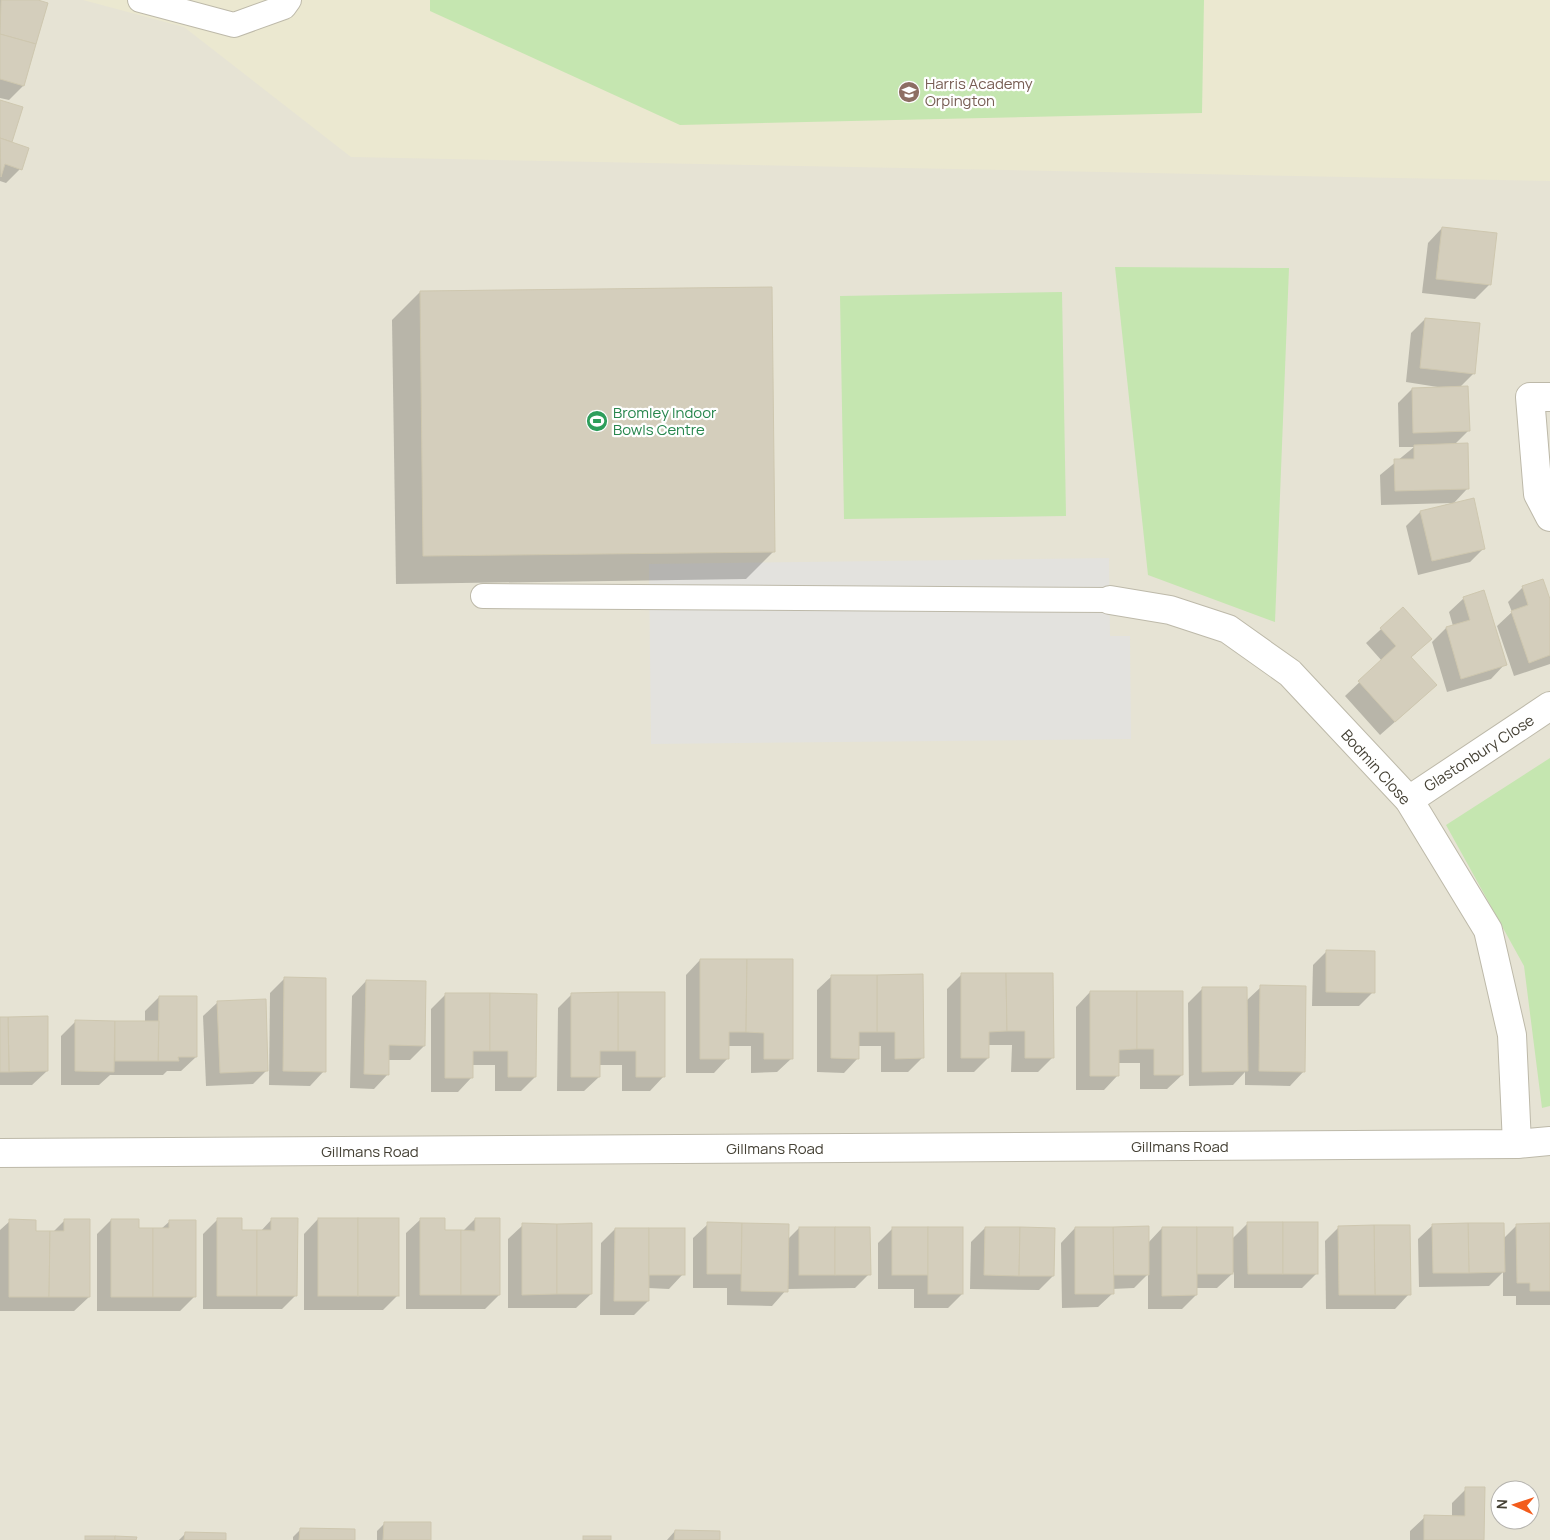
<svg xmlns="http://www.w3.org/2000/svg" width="1550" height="1540" font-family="Manrope,sans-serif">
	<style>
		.residential { fill: #e6e3d4; fill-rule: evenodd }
		.education { fill: #ebe8d0 }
		.green { fill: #c5e6b0 }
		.parking { fill: #e3e2de }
		.shadow { fill: #0003 }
		.building { fill: #d4cebc; stroke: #cec7af }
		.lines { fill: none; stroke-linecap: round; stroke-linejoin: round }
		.lane-casing { stroke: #bdb9a9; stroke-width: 26 }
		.street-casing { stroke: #bdb9a9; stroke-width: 30 }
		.lane { stroke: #fff; stroke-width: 24 }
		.street { stroke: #fff; stroke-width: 28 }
		.labels { text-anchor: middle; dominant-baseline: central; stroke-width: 4.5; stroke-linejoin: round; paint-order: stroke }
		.education-label { font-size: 15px; fill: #785e54; stroke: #fff; text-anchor: start }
		.leisure-label { font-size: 15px; fill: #27864d; stroke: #fff; text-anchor: start }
		.street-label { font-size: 15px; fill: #454135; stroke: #fff }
	</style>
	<rect width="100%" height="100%" fill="#f2f0e6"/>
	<path class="residential" d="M0 0H1550V1540H0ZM1500 1490H1530V1520H1500Z"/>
	<path class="education" d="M83 0H176L192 4 193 0H1550V181L351 157 184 27Z"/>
	<g class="green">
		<path d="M430 0H1204L1202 113 680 125 430 11Z"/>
		<path d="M1115 267 1289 268 1275 622 1148 575Z"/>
		<path d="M1062 292 1066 516 844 519 840 296Z"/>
		<path d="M1550 758V1106L1542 1108 1524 966 1446 825Z"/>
	</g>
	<path class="parking" d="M1109 558 1110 636H1130L1131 739 651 744 649 564Z"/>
	<g class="shadow">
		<path d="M0 0H34L47 4 23 86 9 100 0 98Z"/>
		<path d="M0 101 21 108 10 143 20 169 6 183 0 181Z"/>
		<path d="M1442 228 1495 234 1489 285 1475 299 1422 293 1428 243Z"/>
		<path d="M420 292 774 551 746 579 396 584 392 320Z"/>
		<path d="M1425 319 1474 373 1460 387 1468 431 1454 445 1467 489 1452 505 1484 548 1470 562 1418 575 1406 526 1420 512 1452 503 1381 505 1380 475 1414 447H1399L1398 403 1412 389 1444 388 1406 382 1411 333Z"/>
		<path d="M1523 587 1550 603V664L1514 676 1497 626 1512 612 1508 602Z"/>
		<path d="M1464 598 1505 664 1491 679 1447 692 1432 642 1446 628 1453 626 1449 612Z"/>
		<path d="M1403 609 1416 653 1410 658 1421 699 1380 735 1345 696 1382 661 1366 643Z"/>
		<path d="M1327 951 1373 992 1359 1006H1312L1313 965Z"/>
		<path d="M700 960 792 1058 777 1072 751 1073V1046H728V1058L714 1073H686V975Z"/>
		<path d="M1052 974 1053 1057 1038 1072H1011L1012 1045H988V1058L974 1072H947V989L961 975Z"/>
		<path d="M832 976H922V1058L908 1072H881V1046H858V1058L844 1073 817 1072V990Z"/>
		<path d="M285 978 324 1071 310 1086 269 1085 270 993Z"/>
		<path d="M366 981 424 1046 410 1060H388V1074L374 1089 350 1088 352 996Z"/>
		<path d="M1261 987 1304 1071 1290 1086 1245 1085V1072L1233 1085 1189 1086 1188 1003 1203 988 1246 1001Z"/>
		<path d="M1090 992H1182V1075L1167 1089H1140V1063H1118V1075L1104 1090H1076V1007Z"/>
		<path d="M446 994 535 995V1077L521 1091H495V1065H472V1077L458 1092H431V1009Z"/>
		<path d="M572 994H664V1076L650 1091H622V1065H599V1077L584 1091H557L558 1008Z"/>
		<path d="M159 997 196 1057 181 1071H167L163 1075H110L99 1085H61V1036L76 1021 145 1022V1011Z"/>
		<path d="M218 1002 267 1070 253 1084 206 1086 203 1016Z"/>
		<path d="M0 1018 47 1071 32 1085H0Z"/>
		<path d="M272 1219 296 1295 282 1309H203V1234L217 1220 241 1232H260Z"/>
		<path d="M318 1219 397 1296 383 1310H304V1234Z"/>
		<path d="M421 1219 443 1231 462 1232 475 1219 499 1295 485 1309H406V1233Z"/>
		<path d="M65 1220 89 1297 74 1311H0V1230L10 1221 34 1232H53Z"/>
		<path d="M111 1220 138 1229H161L170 1221 194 1297 180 1311H97V1234Z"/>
		<path d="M1248 1223 1317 1273 1302 1288H1234V1272L1217 1288H1196V1295L1182 1309H1148V1274L1134 1288 1112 1289 1113 1293 1098 1307 1062 1308 1061 1243 1075 1228 1148 1243 1162 1228 1232 1239Z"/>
		<path d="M708 1224 788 1225 787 1240 799 1228 869 1274 855 1288 787 1289 772 1306 727 1305V1288H693V1238Z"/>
		<path d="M523 1225 591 1294 576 1308H508V1239Z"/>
		<path d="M1433 1225 1503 1239 1517 1225H1550V1305H1516V1296H1503V1272L1489 1286 1419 1287 1418 1239Z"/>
		<path d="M1339 1227 1409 1294 1395 1309H1326L1325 1241Z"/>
		<path d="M893 1228 962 1294 948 1308H914V1289H878V1243Z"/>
		<path d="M985 1228 1053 1276 1039 1290 970 1289 971 1242Z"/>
		<path d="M615 1229 683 1274 669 1289 648 1288V1301L634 1315H600L601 1243Z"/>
		<path d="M1466 1489 1483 1540H1410V1531L1425 1517H1452V1503Z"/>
		<path d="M384 1524 429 1540H377V1531Z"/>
		<path d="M300 1530 354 1540H293V1537Z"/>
		<path d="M675 1531 718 1540H667Z"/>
		<path d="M185 1534 224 1540H179Z"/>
	</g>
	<g class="building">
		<path d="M1 0H38L48 3 36 44 0 34Z"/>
		<path d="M0 34 36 44 24 86 0 79Z"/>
		<path d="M0 100 23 107 12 142 0 138Z"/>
		<path d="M0 138 29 148 22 170 5 164 1 177Z"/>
		<path d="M1442 227 1497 233 1491 285 1436 279Z"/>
		<path d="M772 287 775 552 423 556 420 291Z"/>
		<path d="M1425 318 1480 323 1475 374 1420 368Z"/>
		<path d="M1468 386 1470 431 1413 433 1412 388Z"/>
		<path d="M1468 443 1469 489 1395 491 1394 459H1414V445Z"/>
		<path d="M1474 498 1485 549 1432 561 1420 511Z"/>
		<path d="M1543 579 1550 599V655L1529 663 1511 611 1528 605 1522 586Z"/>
		<path d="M1484 590 1507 665 1461 679 1446 627 1470 620 1463 597Z"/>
		<path d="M1403 607 1432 639 1411 657 1437 685 1395 722 1358 681 1396 646 1380 628Z"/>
		<path d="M1326 950 1375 951V993L1326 992Z"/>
		<path d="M700 959H747L746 1032H729V1059H700Z"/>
		<path d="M747 959H793V1059H764V1033L746 1032Z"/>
		<path d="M961 973H1006L1007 1031 989 1032V1058H961Z"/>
		<path d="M1006 973H1053L1054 1058H1025V1031H1007Z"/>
		<path d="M923 974 924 1058 895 1059V1032H877V975Z"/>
		<path d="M831 975H877V1032H859V1059L831 1058Z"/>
		<path d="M284 977 326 978V1072L283 1071Z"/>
		<path d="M366 980 426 981 425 1046 389 1045V1075L364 1074Z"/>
		<path d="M1260 985 1306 986 1305 1072 1259 1071Z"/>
		<path d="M1202 987H1247L1248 1071 1202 1072Z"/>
		<path d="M1090 991H1137V1049L1119 1050V1076H1090Z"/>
		<path d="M1137 991H1183V1075H1154V1049H1137Z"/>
		<path d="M618 992H665V1077H636V1051H618Z"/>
		<path d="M618 992V1051H600V1077H571V993Z"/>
		<path d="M445 993H490V1051H473V1078H445Z"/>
		<path d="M490 993 537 994 536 1077H508V1051H490Z"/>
		<path d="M159 996H197V1057H178L179 1061H158Z"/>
		<path d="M266 999 268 1071 220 1073 217 1001Z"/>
		<path d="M48 1016V1071L9 1072 8 1017Z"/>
		<path d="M0 1017H8L9 1072H0Z"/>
		<path d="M75 1020 115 1021 114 1072 75 1071Z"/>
		<path d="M115 1021H159L158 1061H115Z"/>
		<path d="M217 1218H242V1230H257V1296H217Z"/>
		<path d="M271 1218H298L297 1296H257V1230H271Z"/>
		<rect x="318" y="1218" width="40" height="78"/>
		<rect x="358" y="1218" width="41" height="78"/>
		<path d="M420 1218H445V1230H461V1295H420Z"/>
		<path d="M475 1218H500V1295H461V1230L475 1231Z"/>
		<path d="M9 1219 36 1220V1231H50L49 1297H9Z"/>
		<path d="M64 1219H90V1297H49L50 1231H64Z"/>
		<path d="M111 1219H139V1228H153V1297H111Z"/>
		<path d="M169 1220H196V1297H153V1228H169Z"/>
		<path d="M707 1222 742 1223 741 1274H707Z"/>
		<path d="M1247 1222H1283V1274H1248Z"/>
		<rect x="1283" y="1222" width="35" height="52"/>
		<path d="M522 1223 557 1224V1294L522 1295Z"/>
		<path d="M592 1223V1294H557V1224Z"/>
		<path d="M742 1223 789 1224 788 1292 741 1291Z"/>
		<path d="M1468 1223H1504L1505 1272 1469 1273Z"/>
		<path d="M1468 1223 1469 1273H1433L1432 1224Z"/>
		<path d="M1550 1223V1291H1530V1283H1517L1516 1224Z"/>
		<path d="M1374 1225H1410L1411 1295H1375Z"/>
		<path d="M1374 1225 1375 1295H1339L1338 1226Z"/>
		<path d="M1149 1226V1275H1113V1227Z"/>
		<rect x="799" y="1227" width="36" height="48"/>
		<path d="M835 1227H870L871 1275H835Z"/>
		<rect x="892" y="1227" width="36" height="48"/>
		<rect x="928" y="1227" width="35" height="67"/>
		<path d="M985 1227H1020L1019 1276 984 1275Z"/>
		<path d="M1020 1227 1055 1228 1054 1276H1019Z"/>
		<path d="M1075 1227H1113L1114 1294H1075Z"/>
		<path d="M1162 1227H1197V1295L1162 1296Z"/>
		<rect x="1197" y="1227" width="36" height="47"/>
		<path d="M615 1228H649V1301H614Z"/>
		<rect x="649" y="1228" width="36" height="47"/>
		<path d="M1465 1487H1485L1484 1540H1424V1515L1465 1516Z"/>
		<path d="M384 1522H431V1540H383Z"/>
		<path d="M300 1528 355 1529V1540H299Z"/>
		<path d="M675 1530 720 1531V1540H674Z"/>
		<path d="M185 1532 226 1533V1540H184Z"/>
		<rect x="85" y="1536" width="30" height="4"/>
		<path d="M115 1536 137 1537 136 1540H115Z"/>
		<rect x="583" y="1536" width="28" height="4"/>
	</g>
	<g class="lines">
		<g class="lane-casing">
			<g id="lane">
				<path d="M140 0 234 25 284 7 289 0"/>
				<path d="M483 596 1110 600"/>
			</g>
		</g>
		<g class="street-casing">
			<g id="street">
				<path d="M1550 397H1530L1538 494 1550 517"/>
				<path d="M1110 600 1170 610 1228 629 1290 673 1409 800 1488 930 1512 1035 1517 1144"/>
				<path d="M1409 800 1550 706"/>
				<path d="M0 1153 1517 1144 1550 1141"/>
			</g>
		</g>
		<use href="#lane" class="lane"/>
		<use href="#street" class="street"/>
	</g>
	<defs>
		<g id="school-disc" transform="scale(1.125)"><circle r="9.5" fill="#8d6e63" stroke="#fff"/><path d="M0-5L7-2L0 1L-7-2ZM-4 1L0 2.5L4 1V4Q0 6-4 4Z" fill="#fff"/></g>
		<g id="stadium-disc" transform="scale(1.125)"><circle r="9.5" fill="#2e9e5b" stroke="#fff"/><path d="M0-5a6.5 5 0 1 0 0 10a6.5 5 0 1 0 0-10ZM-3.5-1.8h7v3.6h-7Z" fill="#fff"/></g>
	</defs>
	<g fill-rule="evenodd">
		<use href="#school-disc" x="909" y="92"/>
		<use href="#stadium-disc" x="597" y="421"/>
	</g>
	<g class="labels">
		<g class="education-label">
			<text x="925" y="83">Harris Academy<tspan x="925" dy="17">Orpington</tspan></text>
		</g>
		<g class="leisure-label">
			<text x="613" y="412">Bromley Indoor<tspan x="613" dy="17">Bowls Centre</tspan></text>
		</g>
		<g class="street-label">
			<text transform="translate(1479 753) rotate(-33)">Glastonbury Close</text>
			<text transform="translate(1376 767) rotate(48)">Bodmin Close</text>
			<text x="1180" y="1146">Gillmans Road</text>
			<text x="775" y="1148">Gillmans Road</text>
			<text x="370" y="1151">Gillmans Road</text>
		</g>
	</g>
	<g transform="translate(1515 1505) rotate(273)"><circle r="24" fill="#ffffff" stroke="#b5b3ae"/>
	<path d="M0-4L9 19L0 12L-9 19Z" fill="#f35c1c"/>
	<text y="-8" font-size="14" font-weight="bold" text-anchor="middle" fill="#454135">N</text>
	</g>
</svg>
